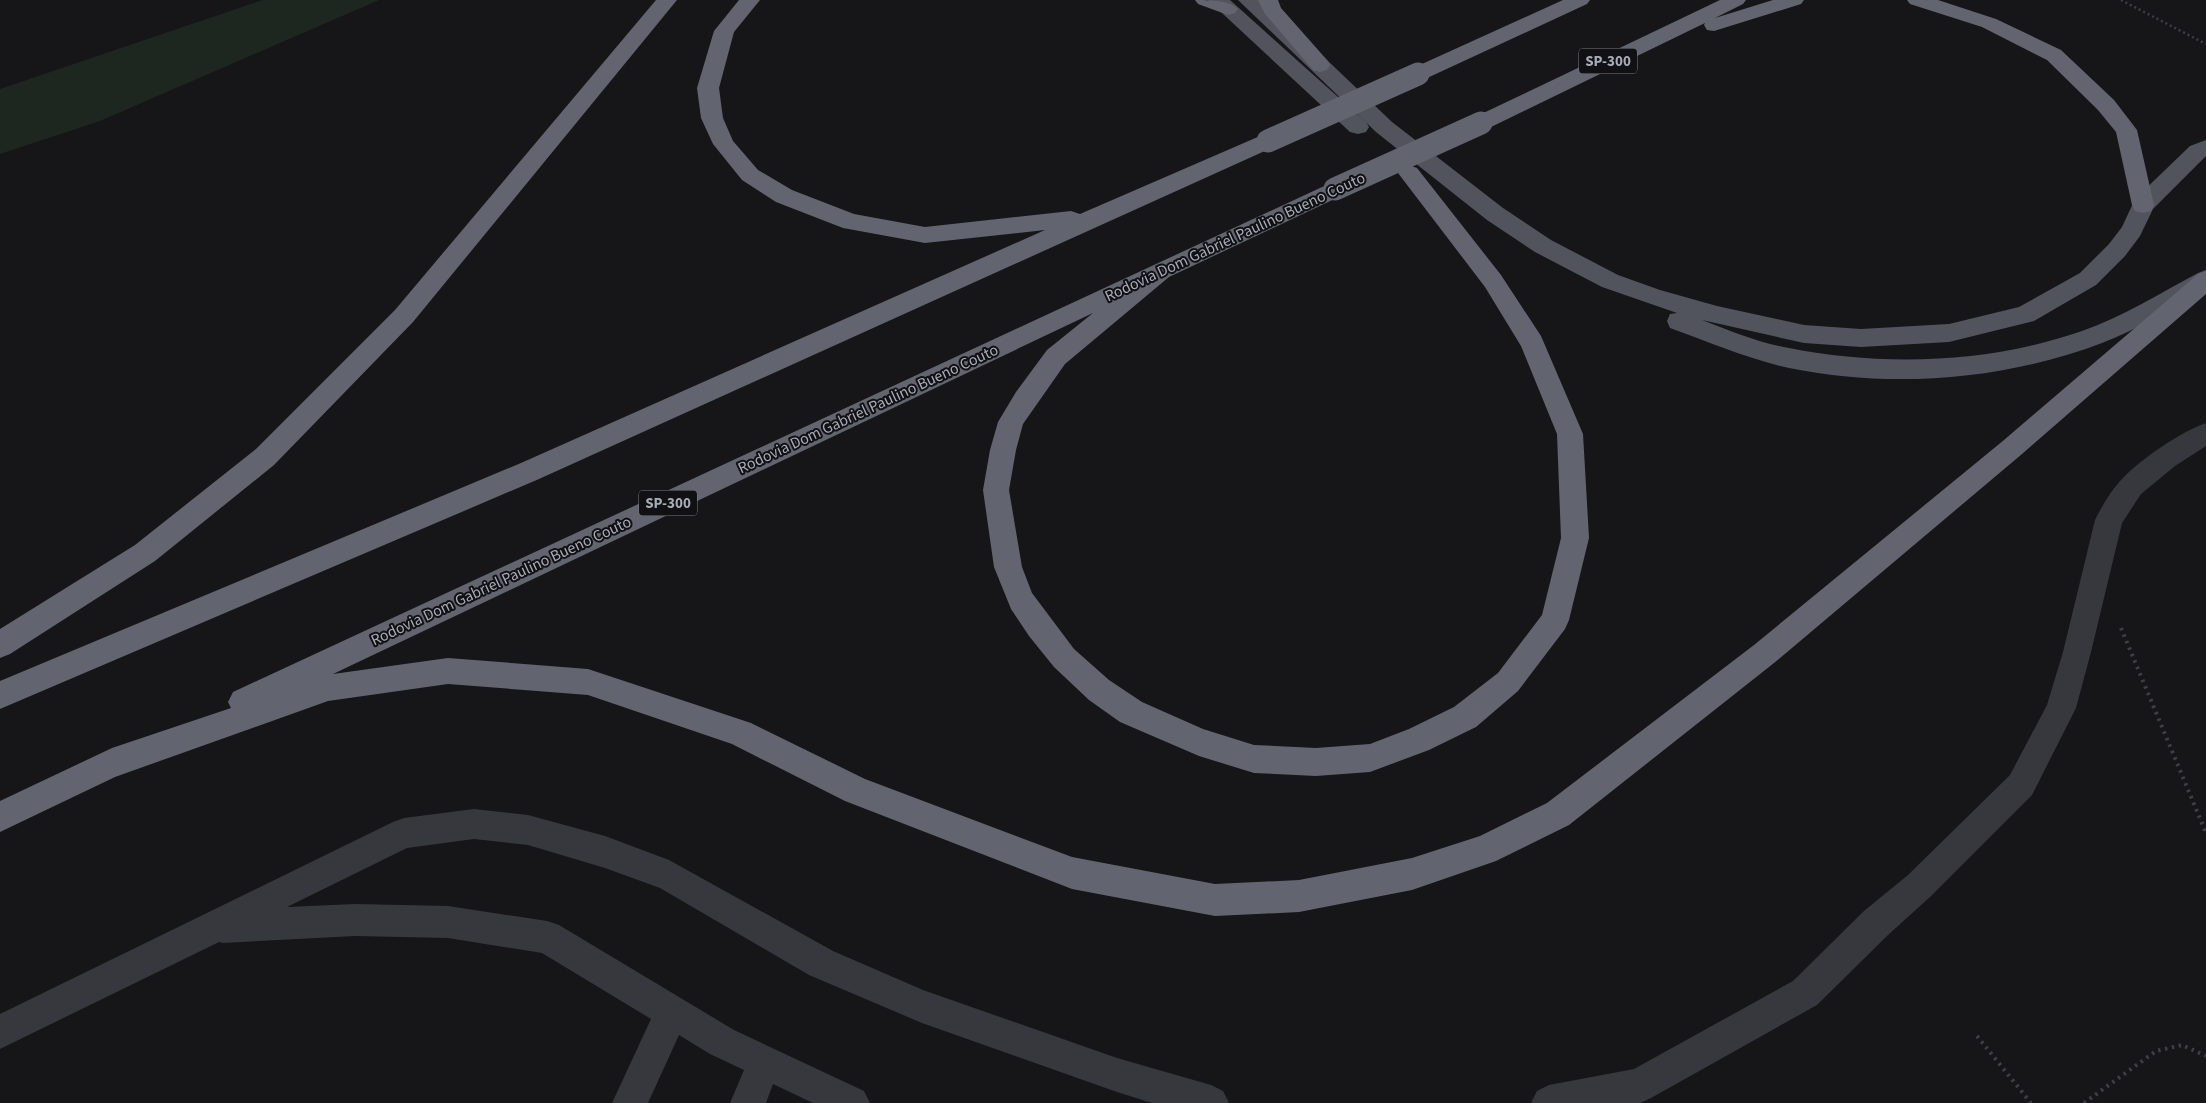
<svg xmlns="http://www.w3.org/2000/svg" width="2206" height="1103" font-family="'Source Sans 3',sans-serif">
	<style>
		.green { fill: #1e271f }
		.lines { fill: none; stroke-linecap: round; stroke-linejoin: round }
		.path-far1 { stroke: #3d3f45; stroke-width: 2.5; stroke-dasharray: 2 3; stroke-linecap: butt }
		.path { stroke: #3d3f45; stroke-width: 4; stroke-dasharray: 2.5 4.5; stroke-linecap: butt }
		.minor { fill: #37373e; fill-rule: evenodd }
		.major { fill: #52545d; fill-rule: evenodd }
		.highway { fill: #62656f; fill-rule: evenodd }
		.highway-bridge { stroke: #62656f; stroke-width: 23 }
		.labels { text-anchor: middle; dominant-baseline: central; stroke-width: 4; stroke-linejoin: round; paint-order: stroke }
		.shield { fill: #111113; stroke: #7a7e88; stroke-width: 1 }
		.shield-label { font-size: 15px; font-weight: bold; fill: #a7acba }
		.street-label { font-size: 16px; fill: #a7acba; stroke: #111113 }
	</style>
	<rect width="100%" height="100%" fill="#161618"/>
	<path class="green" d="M263 0H379L100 121 0 154V89Z"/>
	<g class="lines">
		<path class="path-far1" d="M2121 0 2206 44"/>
		<g class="path">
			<path d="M2121 628 2206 833"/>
			<path d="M1977 1036 2031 1103"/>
			<path d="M2084 1103 2156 1051 2182 1045 2206 1056"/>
		</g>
		<g class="minor">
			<path d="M2206 423V446L2175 466 2141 494 2122 523 2091 652 2076 708 2032 795 1930 897 1888 935 1817 1005 1651 1098 1640 1103H1531L1537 1091 1549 1085 1634 1069 1793 981 1864 911 1908 875 2010 775 2047 705 2063 652 2095 520C2102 506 2112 489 2123 478 2141 459 2182 431 2206 423Z"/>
			<path d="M474 809 528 815 605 836 669 860 833 951 923 990 1117 1058 1211 1085 1223 1091 1229 1103H1152L1117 1092 922 1023 809 975 660 888 605 868 528 845 474 839 407 848 287 907 355 904 448 906 547 921 559 925 734 1030 864 1091 870 1103H813L773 1084 766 1103H730L744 1070 710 1054 679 1035 648 1103H612L651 1019 542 953 448 938 355 936 223 943 219 942 0 1049V1014L393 822 404 818Z"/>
		</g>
		<g class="major">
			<path d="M1208 0H1230L1366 122 1369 127 1366 132 1358 134 1350 132Z"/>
			<path d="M1238 0H1260L1327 60 1392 122 1503 208 1551 240 1618 275 1660 290 1717 306 1804 325 1861 329 1949 324 2019 307 2080 273 2109 244 2122 227 2135 199 2190 146 2206 140V156L2153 209 2140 236 2125 256 2096 285 2034 321 1949 342 1861 347 1804 343 1702 320C1731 331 1759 343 1789 348 1885 367 1990 363 2082 331 2123 317 2160 293 2198 273L2206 270V290C2172 309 2138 329 2102 343 2004 380 1891 389 1789 368 1748 359 1709 342 1670 328L1667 321 1670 314 1677 313 1602 287 1535 252 1487 220 1376 132Z"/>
		</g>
		<g class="highway">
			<path d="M656 0H677L413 322 274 465 155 561 10 654 0 658V629L135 545 256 449 395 310Z"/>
			<path d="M739 0H760L734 32 719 88 723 118 733 141 758 170 792 190 854 214 925 227 1071 211 1080 214 1260 136 1268 134 1276 136 1279 141 1276 146 539 479 0 709V681L521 463 1045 230 925 243 843 228 776 202 742 180 713 144 701 118 697 88 714 31Z"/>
			<path d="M1195 0C1209 0 1229 0 1238 9L1235 13 1228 15 1198 4Z"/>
			<path d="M1258 0H1278L1281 8 1327 60 1330 65 1327 70 1320 72 1313 70 1265 14Z"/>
			<path d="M1563 0H1590L1587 4 1425 79 1418 81 1411 79 1408 74 1411 69Z"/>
			<path d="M1720 0H1746L1743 4 1715 18 1773 0H1804L1801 4 1714 31 1707 30 1704 25 1705 23 1489 128 1481 130 1473 128 1470 123 1473 118Z"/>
			<path d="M1907 0H1938L1996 19 2061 50 2114 100 2137 130 2154 205 2151 211 2143 213 2135 211 2132 205 2116 132 2098 110 2047 60 1982 27 1910 4Z"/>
			<path d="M1409 165 1417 168 1501 275 1541 336 1583 434 1589 538 1569 620 1565 629 1518 691 1476 727 1429 750 1370 772 1316 776 1254 773 1199 756 1120 722 1089 700 1054 667 1029 636 1011 609 994 567 983 490 990 450 998 422 1016 392 1047 350 1093 313 333 674 448 658 588 669 751 723 865 779 1072 857 1215 884 1299 880 1412 858 1480 836 1547 803 1754 645 2004 440 2198 274 2206 271V294L2022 454 1774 663 1569 825 1496 861 1412 890 1299 912 1215 916 1072 889 845 801 732 744 588 695 448 684 328 701 115 777 0 832V801L112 748 231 708 228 702 233 692 1335 181 1343 183 1346 189 1343 195 1169 277 1065 364 1023 424 1016 450 1009 490 1022 567 1032 593 1074 649 1109 680 1142 702 1203 729 1254 745 1316 748 1370 744 1409 729 1454 707 1498 673 1542 615 1561 538 1557 434 1521 346 1485 287 1398 173 1401 168Z"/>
		</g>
		<g class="highway-bridge">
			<path d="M1268 141 1418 74"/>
			<path d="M1335 189 1481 123"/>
		</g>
	</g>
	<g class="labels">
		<g class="shield">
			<rect x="1579" y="48.5" width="58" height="25" rx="4"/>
			<rect x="639" y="490.5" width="58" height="25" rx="4"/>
		</g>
		<g class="shield-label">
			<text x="1608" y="61">SP-300</text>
			<text x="668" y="503">SP-300</text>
		</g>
		<g class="street-label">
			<text transform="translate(1235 237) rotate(-25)">Rodovia Dom Gabriel Paulino Bueno Couto</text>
			<text transform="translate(868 409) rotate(-25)">Rodovia Dom Gabriel Paulino Bueno Couto</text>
			<text transform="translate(501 581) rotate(-25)">Rodovia Dom Gabriel Paulino Bueno Couto</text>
		</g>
	</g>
</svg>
